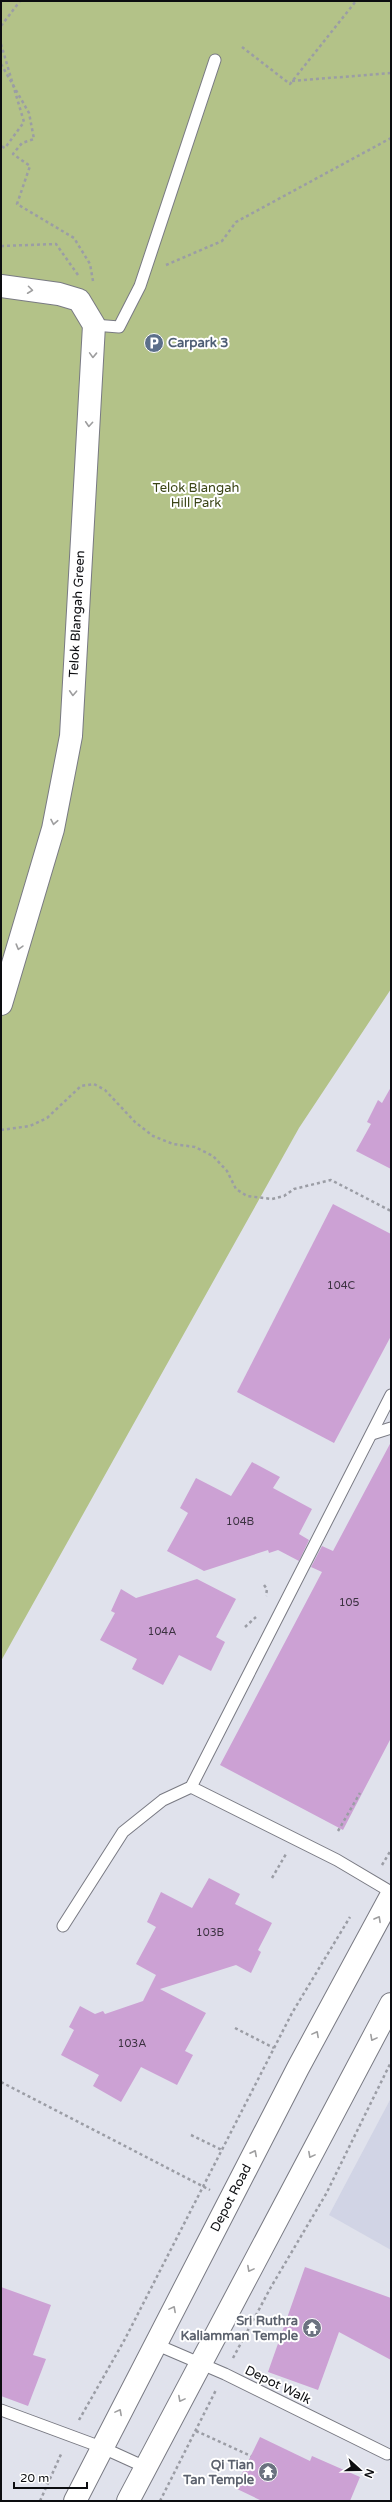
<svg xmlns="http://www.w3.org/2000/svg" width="392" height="2502" font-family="'Varela Round',sans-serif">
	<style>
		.built { fill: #d1d4e5 }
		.green { fill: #b3c288 }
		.building { fill: #cca1d4 }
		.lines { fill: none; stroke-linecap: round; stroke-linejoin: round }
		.lane-casing { stroke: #797a83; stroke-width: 13 }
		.street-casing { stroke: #797a83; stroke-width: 24 }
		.path { stroke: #9b9da5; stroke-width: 2.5; stroke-dasharray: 3 3; stroke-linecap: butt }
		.lane { stroke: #fff; stroke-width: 11 }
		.street { stroke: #fff; stroke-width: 22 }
		.path-bridge { stroke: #9b9da5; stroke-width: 2.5; stroke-dasharray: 3 3; stroke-linecap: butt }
		.oneway { stroke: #9e9e9f }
		.labels { text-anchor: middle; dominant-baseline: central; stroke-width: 4; stroke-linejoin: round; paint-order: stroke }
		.number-label { font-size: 11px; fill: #3c3241 }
		.service-label { font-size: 13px; font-weight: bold; fill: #4e5e75; stroke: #fff; text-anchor: start }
		.park-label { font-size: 13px; fill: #3b4516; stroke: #fff }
		.street-label { font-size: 13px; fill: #0c0d10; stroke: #fff }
		.worship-label { font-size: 13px; font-weight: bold; fill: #5b616d; stroke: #fff; text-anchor: end }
	</style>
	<rect width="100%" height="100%" fill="#e0e2ec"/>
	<path class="built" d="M391 2098V2250L329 2215Z"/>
	<path class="green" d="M1 1H391V989L299 1128 1 1661Z"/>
	<g class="building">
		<path d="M391 1087V1169L356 1151 371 1124 367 1122 378 1100 382 1103Z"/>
		<path d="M333 1204 391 1234V1336L334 1443 237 1392Z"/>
		<path d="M391 1442V1738L343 1830 220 1765 322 1572 311 1567 322 1546 333 1551Z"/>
		<path d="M252 1462 280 1477 273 1488 312 1509 299 1534 309 1540 299 1561 278 1550 269 1553 268 1550 204 1571 167 1551 188 1513 180 1508 196 1478 231 1496Z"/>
		<path d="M197 1579 236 1599 216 1637 225 1642 211 1671 179 1655 163 1685 132 1669 137 1659 100 1640 115 1613 111 1611 121 1589 136 1598Z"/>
		<path d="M209 1878 240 1894 235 1904 272 1923 258 1950 261 1952 251 1973 236 1965 160 1989 206 2013 185 2051 193 2055 177 2085 141 2067 121 2102 93 2086 99 2075 61 2055 74 2030 69 2027 80 2006 95 2014 103 2011 105 2014 143 2001 156 1975 136 1964 156 1927 147 1922 161 1892 192 1908Z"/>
		<path d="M305 2267 391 2298V2360L339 2332 318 2390 268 2372Z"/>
		<path d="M1 2287 51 2305 33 2355 46 2359 28 2406 1 2396Z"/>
		<path d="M260 2437 310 2461 312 2456 360 2477 350 2501H262L235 2488Z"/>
	</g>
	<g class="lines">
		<g class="lane-casing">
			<g id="lane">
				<path d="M94 325 119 327 140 286 215 60"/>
				<path d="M372 1434 391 1428"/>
				<path d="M191 1787 337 1860 391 1892"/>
				<path d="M63 1926 123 1832 163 1800 191 1787 391 1395"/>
				<path d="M155 2344 225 2374 387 2454"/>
				<path d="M1 2410 101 2447 145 2467"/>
			</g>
		</g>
		<g class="street-casing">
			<g id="street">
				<path d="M1 286 59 294 79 300 94 325 71 736 53 829 1 1004"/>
				<path d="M75 2501 298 2068 391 1896"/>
				<path d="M128 2501 391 2004"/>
			</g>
		</g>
		<g class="path">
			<path d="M1 26 20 1"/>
			<path d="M242 47 290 84 356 1"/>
			<path d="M1 64 29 113 34 139 22 143 13 154 30 166 17 204 74 238 90 264 93 281"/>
			<path d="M292 81 391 73"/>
			<path d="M1 246 56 244 78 275"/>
			<path d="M166 265 222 241 236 222 391 138"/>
			<path d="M1 1130 30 1126 47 1118 81 1086 94 1084 105 1090 135 1122 153 1136 173 1144 195 1147 213 1156 227 1171 236 1189 247 1196 272 1199 284 1196 294 1189 331 1180 391 1211"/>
			<path d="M264 1585 267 1589 266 1596"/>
			<path d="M245 1627 256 1617"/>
			<path d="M338 1831 360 1793"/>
			<path d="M382 1865 391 1850"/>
			<path d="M272 1878 286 1854"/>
			<path d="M235 2028 274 2048"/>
			<path d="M1 2082 210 2190"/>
			<path d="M191 2135 222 2150"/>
			<path d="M233 2358 271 2287 326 2194 391 2062"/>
			<path d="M79 2420 125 2339 292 2013 350 1917"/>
			<path d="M196 2431 251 2456"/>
			<path d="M40 2501 62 2452"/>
			<path d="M160 2501 216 2390"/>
		</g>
		<use href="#lane" class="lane"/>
		<use href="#street" class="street"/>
		<path class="path-bridge" d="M1 44 24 122 5 148 1 146"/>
	</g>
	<defs><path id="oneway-chevron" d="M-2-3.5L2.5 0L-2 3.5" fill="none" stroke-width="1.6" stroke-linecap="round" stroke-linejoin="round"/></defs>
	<g class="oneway">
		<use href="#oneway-chevron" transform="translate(30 290) rotate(7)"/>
		<use href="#oneway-chevron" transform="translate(93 355) rotate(92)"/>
		<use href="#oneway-chevron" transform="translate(89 424) rotate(94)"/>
		<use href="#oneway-chevron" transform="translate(73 693) rotate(93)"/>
		<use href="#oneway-chevron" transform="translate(54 822) rotate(101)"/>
		<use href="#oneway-chevron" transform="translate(19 947) rotate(106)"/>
		<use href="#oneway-chevron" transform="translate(378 1919) rotate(-61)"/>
		<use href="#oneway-chevron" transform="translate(316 2034) rotate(-62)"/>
		<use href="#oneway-chevron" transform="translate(373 2038) rotate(118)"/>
		<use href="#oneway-chevron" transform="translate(254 2153) rotate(-63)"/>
		<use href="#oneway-chevron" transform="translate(311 2155) rotate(118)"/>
		<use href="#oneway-chevron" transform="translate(250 2269) rotate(118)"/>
		<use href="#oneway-chevron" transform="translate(173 2309) rotate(-62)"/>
		<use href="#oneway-chevron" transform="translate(181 2399) rotate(118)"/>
		<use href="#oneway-chevron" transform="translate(119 2412) rotate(-62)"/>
	</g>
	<defs>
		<g id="parking-disc" transform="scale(1)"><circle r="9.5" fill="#5c6f8a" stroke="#fff"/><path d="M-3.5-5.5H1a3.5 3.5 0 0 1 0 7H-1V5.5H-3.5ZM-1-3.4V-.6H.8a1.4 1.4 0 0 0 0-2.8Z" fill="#fff"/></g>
		<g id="temple-disc" transform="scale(1)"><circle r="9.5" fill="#6b7280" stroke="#fff"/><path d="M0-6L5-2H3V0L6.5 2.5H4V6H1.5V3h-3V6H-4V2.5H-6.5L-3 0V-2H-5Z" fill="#fff"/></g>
	</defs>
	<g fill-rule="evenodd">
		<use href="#parking-disc" x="154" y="343"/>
		<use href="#temple-disc" x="312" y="2328"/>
		<use href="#temple-disc" x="268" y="2472"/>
	</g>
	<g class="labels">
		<g class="number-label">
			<text x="341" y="1285">104C</text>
			<text x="240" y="1521">104B</text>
			<text x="349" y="1602">105</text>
			<text x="162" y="1631">104A</text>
			<text x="210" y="1932">103B</text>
			<text x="132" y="2043">103A</text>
		</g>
		<g class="service-label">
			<text x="168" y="343">Carpark 3</text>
		</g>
		<g class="park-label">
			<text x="196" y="488">Telok Blangah<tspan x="196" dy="15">Hill Park</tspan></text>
		</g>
		<g class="street-label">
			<text transform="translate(77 614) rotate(-87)">Telok Blangah Green</text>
			<text transform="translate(231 2198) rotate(-63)">Depot Road</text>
			<text transform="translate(278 2385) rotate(26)">Depot Walk</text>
		</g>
		<g class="worship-label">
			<text x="298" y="2321">Sri Ruthra<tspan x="298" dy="15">Kaliamman Temple</tspan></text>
			<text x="254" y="2465">Qi Tian<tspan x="254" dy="15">Tan Temple</tspan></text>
		</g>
	</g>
	<rect width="392" height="2502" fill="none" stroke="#0c0d10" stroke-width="4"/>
	<g transform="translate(360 2470) rotate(111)" stroke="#ffffff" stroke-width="3" paint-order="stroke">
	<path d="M0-3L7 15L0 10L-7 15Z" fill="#0c0d10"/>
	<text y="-6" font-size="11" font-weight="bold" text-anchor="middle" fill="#0c0d10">N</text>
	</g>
	<path d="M14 2482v6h73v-6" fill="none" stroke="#0c0d10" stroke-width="2"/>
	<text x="20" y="2482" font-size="12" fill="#0c0d10" stroke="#ffffff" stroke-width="3" paint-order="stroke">20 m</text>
</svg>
